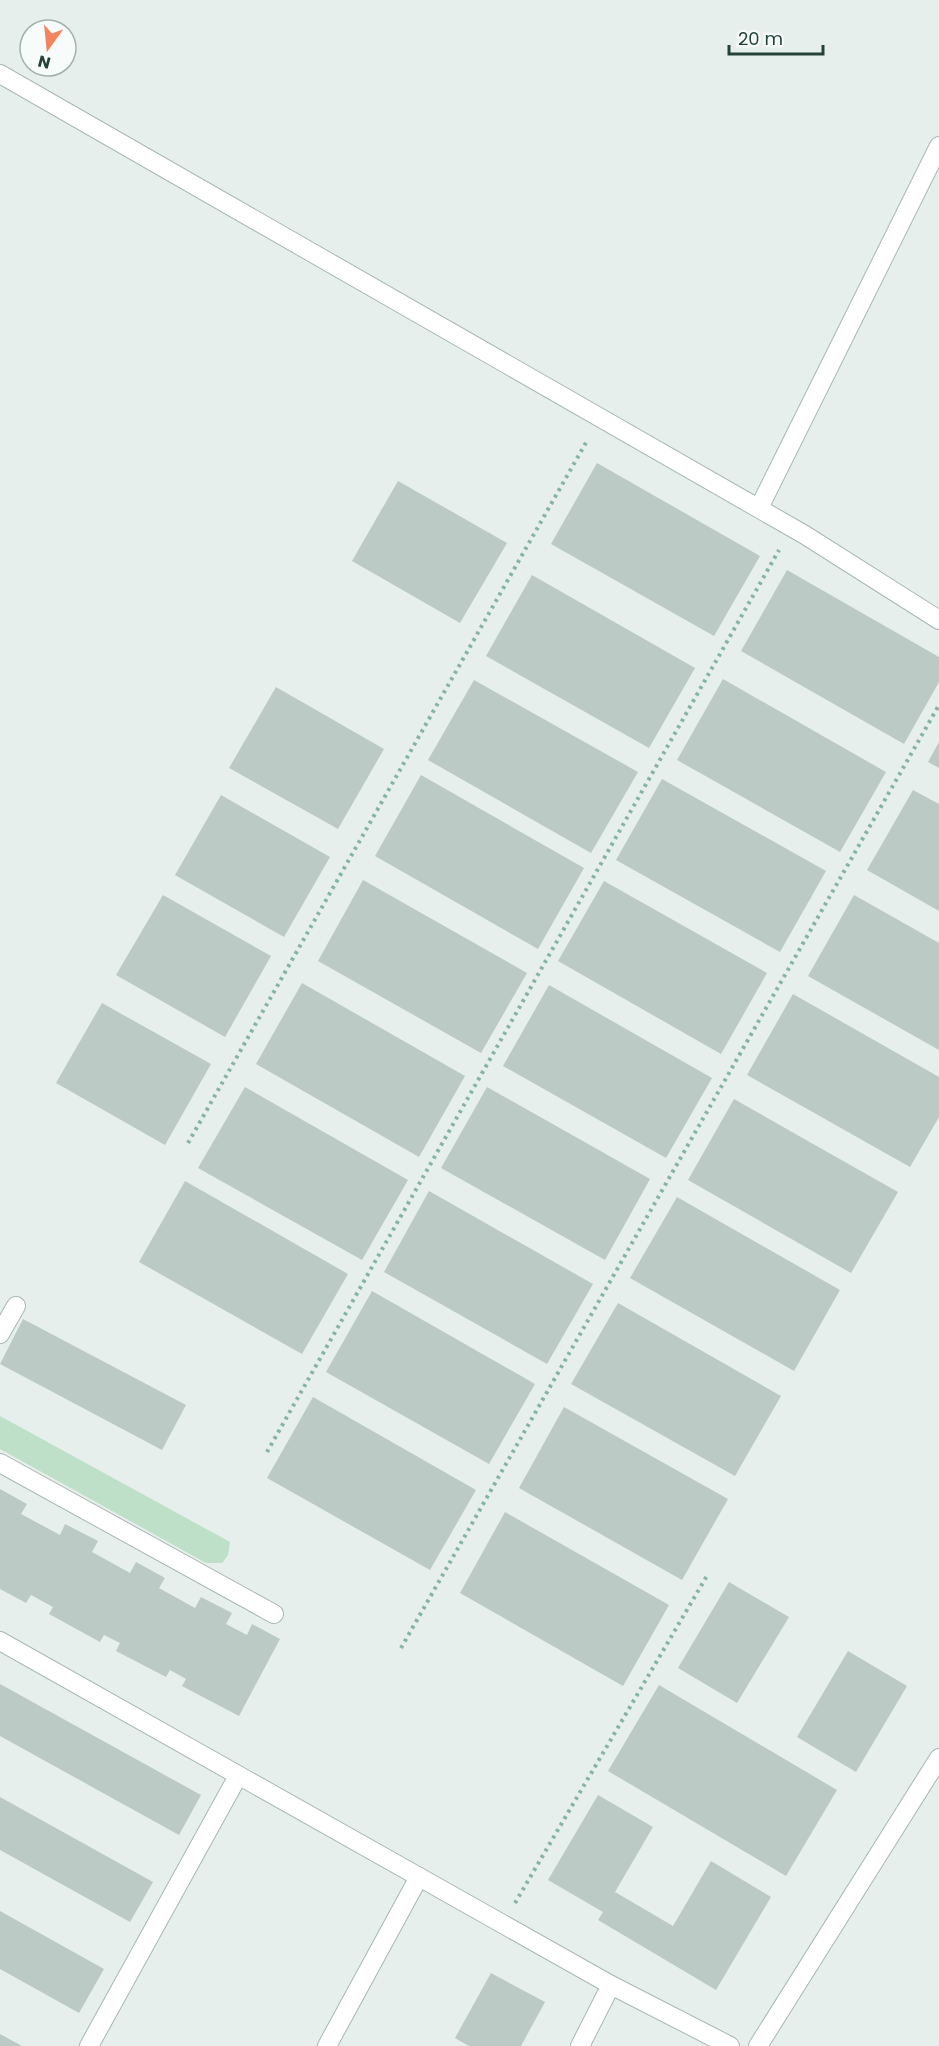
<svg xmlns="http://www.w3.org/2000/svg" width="939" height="2046" font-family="Poppins,sans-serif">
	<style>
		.green { fill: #bfe0c8 }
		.building { fill: #bbcac4 }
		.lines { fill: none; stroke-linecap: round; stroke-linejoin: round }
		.lane-casing { stroke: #a8b8b2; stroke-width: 20 }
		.street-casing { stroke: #a8b8b2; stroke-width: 20 }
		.path { stroke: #86b3a5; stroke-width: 4; stroke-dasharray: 3 4.5; stroke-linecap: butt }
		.lane { stroke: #fff; stroke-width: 18 }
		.street { stroke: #fff; stroke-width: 18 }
	</style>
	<rect width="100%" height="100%" fill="#e6efeb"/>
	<path class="green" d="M0 1416 230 1542 228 1555 222 1563H206L0 1449Z"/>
	<g class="building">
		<path d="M597 463 760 556 714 636 551 544Z"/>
		<path d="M398 481 507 543 460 623 352 561Z"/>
		<path d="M787 570 939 657V682L904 744 741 651Z"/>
		<path d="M532 575 695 668 649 748 486 656Z"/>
		<path d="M723 679 886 772 840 852 677 760Z"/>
		<path d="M474 680 638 772 591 853 428 760Z"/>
		<path d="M276 687 384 749 338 829 229 768Z"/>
		<path d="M939 742V768L928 762Z"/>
		<path d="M421 775 584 868 538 949 375 856Z"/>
		<path d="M662 779 826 871 780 952 616 860Z"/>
		<path d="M913 790 939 804V911L867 870Z"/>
		<path d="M221 795 330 857 284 937 175 875Z"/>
		<path d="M363 880 527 973 481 1053 318 961Z"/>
		<path d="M604 881 767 973 721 1054 558 961Z"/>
		<path d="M163 895 271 956 225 1037 116 975Z"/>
		<path d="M854 895 939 943V1050L808 976Z"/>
		<path d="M302 983 465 1076 419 1157 256 1064Z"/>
		<path d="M549 985 712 1078 666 1158 503 1066Z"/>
		<path d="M793 994 939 1077V1117L910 1167 747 1075Z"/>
		<path d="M102 1003 211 1064 165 1145 56 1083Z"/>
		<path d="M245 1087 408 1180 362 1260 198 1168Z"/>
		<path d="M487 1087 650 1179 605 1260 441 1168Z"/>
		<path d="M734 1099 898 1192 851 1273 688 1180Z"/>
		<path d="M185 1181 348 1274 302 1354 139 1262Z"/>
		<path d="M429 1191 593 1284 547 1364 384 1272Z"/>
		<path d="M677 1197 840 1290 794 1371 630 1278Z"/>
		<path d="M372 1291 535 1384 489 1464 326 1372Z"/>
		<path d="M618 1303 781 1396 735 1476 571 1384Z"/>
		<path d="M23 1319 186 1405 162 1450 0 1364Z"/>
		<path d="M313 1397 476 1490 430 1570 267 1478Z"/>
		<path d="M564 1407 728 1499 682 1580 519 1488Z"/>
		<path d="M0 1489 27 1504 21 1514 60 1535 65 1524 98 1541 92 1552 130 1573 136 1562 165 1578 159 1588 195 1608 201 1597 232 1613 226 1624 247 1635 252 1624 280 1639 239 1716 182 1686 186 1679 170 1670 166 1677 116 1651 120 1643 104 1635 100 1642 49 1614 53 1607 31 1595 26 1603 0 1589Z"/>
		<path d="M505 1512 669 1605 623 1686 460 1593Z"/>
		<path d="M729 1582 789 1617 737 1703 678 1668Z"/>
		<path d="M848 1651 907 1686 856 1772 797 1737Z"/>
		<path d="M0 1684 201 1795 179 1835 0 1736Z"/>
		<path d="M659 1685 837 1790 786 1876 608 1771Z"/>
		<path d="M598 1795 653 1827 615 1892 673 1926 711 1861 771 1897 716 1990 598 1920 603 1912 548 1880Z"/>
		<path d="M0 1797 153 1882 130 1922 0 1850Z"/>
		<path d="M0 1911 104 1969 79 2013 0 1969Z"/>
		<path d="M491 1973 545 2002 521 2046H469L455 2038Z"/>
		<path d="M0 2034 22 2046H0Z"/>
	</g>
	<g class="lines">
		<g class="lane-casing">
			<g id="lane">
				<path d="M0 1334 16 1306"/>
				<path d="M0 1463 274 1614"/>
				<path d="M327 2046 419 1877"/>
			</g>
		</g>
		<g class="street-casing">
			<g id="street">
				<path d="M0 74 805 535 939 620"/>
				<path d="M759 508 939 146"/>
				<path d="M0 1641 611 1985 730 2046"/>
				<path d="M89 2046 238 1776"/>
				<path d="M580 2046 611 1985"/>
				<path d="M758 2046 939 1758"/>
			</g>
		</g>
		<g class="path">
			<path d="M188 1143 588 439"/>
			<path d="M267 1452 779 550"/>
			<path d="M401 1648 939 705"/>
			<path d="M515 1903 708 1574"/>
		</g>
		<use href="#lane" class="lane"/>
		<use href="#street" class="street"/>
	</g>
	<g transform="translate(48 48) rotate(195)"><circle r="28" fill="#f7fbf9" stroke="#a3b1ad" stroke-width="1.5"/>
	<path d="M0-4.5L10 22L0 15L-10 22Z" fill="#f4845f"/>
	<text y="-9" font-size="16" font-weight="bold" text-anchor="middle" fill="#24423a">N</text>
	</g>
	<path d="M729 45v9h94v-9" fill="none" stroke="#24423a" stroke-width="3"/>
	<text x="738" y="45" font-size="18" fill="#24423a" stroke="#f7fbf9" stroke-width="4.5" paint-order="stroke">20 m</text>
</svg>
